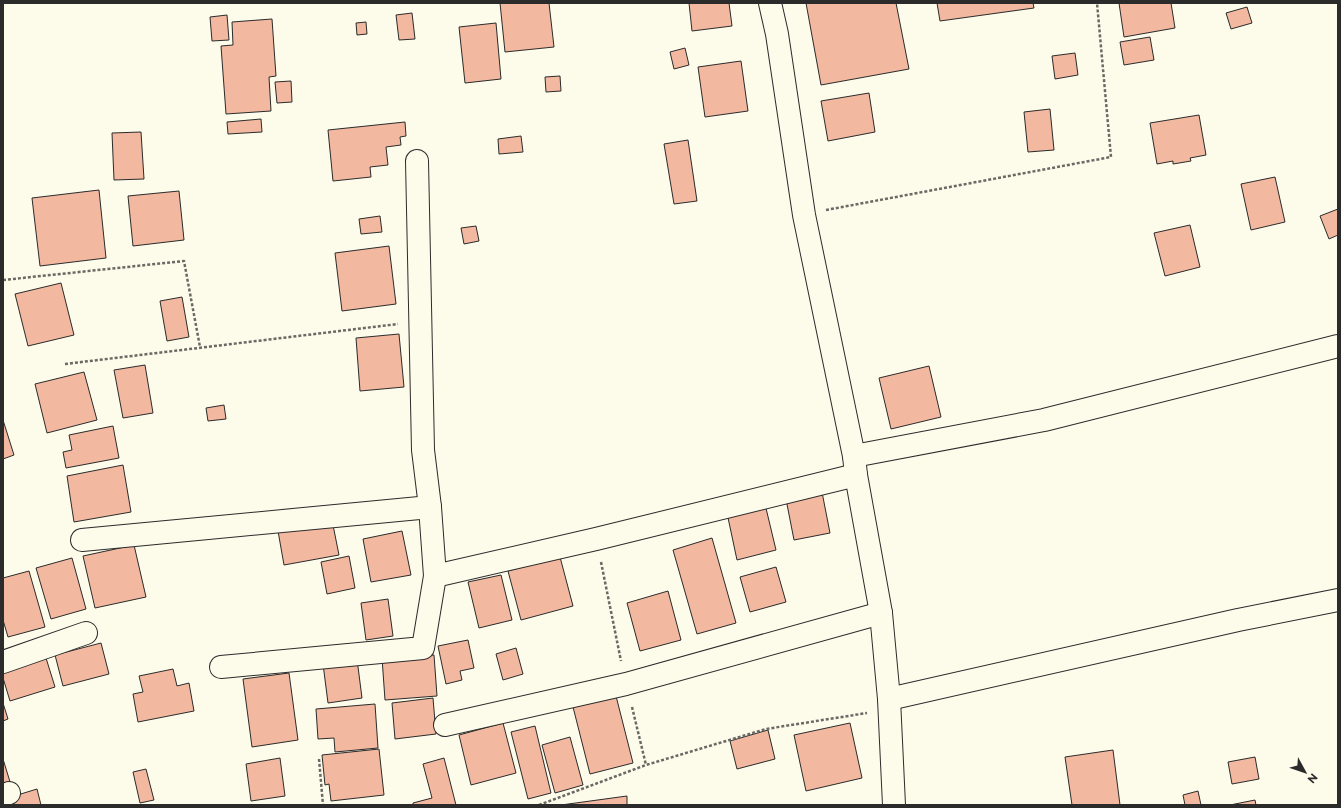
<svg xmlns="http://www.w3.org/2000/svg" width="1341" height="808" font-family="Montserrat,sans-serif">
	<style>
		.building { fill: #f2b8a0; stroke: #2b2b2b }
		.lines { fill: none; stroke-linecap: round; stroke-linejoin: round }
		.minor-casing { stroke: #2b2b2b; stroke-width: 24 }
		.path { stroke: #6a6964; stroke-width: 2.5; stroke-dasharray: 3 2; stroke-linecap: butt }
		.minor { stroke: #fdfbea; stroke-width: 22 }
	</style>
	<rect width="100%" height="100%" fill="#fdfbea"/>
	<g class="building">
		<path d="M500 3H549L554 47 505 52Z"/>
		<path d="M689 3H729L732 26 692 31Z"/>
		<path d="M806 3H896L909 69 821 85Z"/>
		<path d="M937 3H1033L1034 8 940 21Z"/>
		<path d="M1119 3H1171L1175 28 1124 37Z"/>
		<path d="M1247 7 1252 23 1231 29 1226 13Z"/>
		<path d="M412 13 415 39 399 40 396 15Z"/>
		<path d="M227 15 229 40 212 41 210 17Z"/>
		<path d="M272 19 276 76 269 77 271 111 226 114 221 46 233 45 232 22Z"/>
		<path d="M366 22 367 34 357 35 356 23Z"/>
		<path d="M496 23 501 79 465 83 459 27Z"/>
		<path d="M1150 37 1154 60 1124 65 1120 42Z"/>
		<path d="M685 48 689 65 674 69 670 52Z"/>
		<path d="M1075 53 1078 75 1055 79 1052 56Z"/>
		<path d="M741 61 748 111 705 117 698 67Z"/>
		<path d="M560 76 561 91 546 92 545 77Z"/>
		<path d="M291 81 292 102 277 103 275 82Z"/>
		<path d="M869 93 875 132 828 141 821 101Z"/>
		<path d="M1050 109 1054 150 1028 152 1024 112Z"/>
		<path d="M1199 115 1206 155 1190 158 1191 161 1173 164V161L1157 164 1150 123Z"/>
		<path d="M261 119 262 132 228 134 227 122Z"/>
		<path d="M405 122 406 136 400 137 401 145 386 147 388 165 370 167 371 177 333 181 328 130Z"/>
		<path d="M141 132 144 179 114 180 112 133Z"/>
		<path d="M521 136 523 152 499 154 498 139Z"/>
		<path d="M688 140 697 201 674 204 664 144Z"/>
		<path d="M1275 177 1285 222 1251 230 1241 184Z"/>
		<path d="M99 190 106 258 40 266 32 198Z"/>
		<path d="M179 191 184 240 133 246 128 196Z"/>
		<path d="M1338 209V235L1329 239 1320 216Z"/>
		<path d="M380 216 382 232 361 234 359 219Z"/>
		<path d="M1190 225 1200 267 1165 276 1154 233Z"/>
		<path d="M476 226 479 241 464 244 461 228Z"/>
		<path d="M389 246 396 304 342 311 335 253Z"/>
		<path d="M61 283 74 335 28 346 15 294Z"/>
		<path d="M182 297 189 337 167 341 160 301Z"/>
		<path d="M399 334 404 387 360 391 356 338Z"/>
		<path d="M145 365 153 413 123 418 114 370Z"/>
		<path d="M929 366 941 417 891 429 879 378Z"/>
		<path d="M84 372 97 420 47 433 35 384Z"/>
		<path d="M224 405 226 419 208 421 206 408Z"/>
		<path d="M3 420 14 455 3 459Z"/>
		<path d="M113 426 119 458 66 468 63 452 72 450 69 435Z"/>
		<path d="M123 465 131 512 74 522 67 476Z"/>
		<path d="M821 487 830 533 794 540 785 494Z"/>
		<path d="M765 504 776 550 737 560 727 513Z"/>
		<path d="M332 520 339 555 284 565 278 531Z"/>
		<path d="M402 531 411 575 371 582 363 539Z"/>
		<path d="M712 538 736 623 697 634 673 550Z"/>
		<path d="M134 545 146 597 95 608 83 556Z"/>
		<path d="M349 556 355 588 327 594 321 562Z"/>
		<path d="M560 557 573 606 521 620 508 571Z"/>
		<path d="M72 558 86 609 51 619 36 568Z"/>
		<path d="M776 567 786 602 750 612 740 577Z"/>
		<path d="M29 571 45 627 8 637 3 620V578Z"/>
		<path d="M501 575 512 620 479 628 468 582Z"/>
		<path d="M668 591 681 640 640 651 627 603Z"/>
		<path d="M388 599 393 636 366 640 361 603Z"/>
		<path d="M468 640 474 668 460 671 462 680 446 684 438 646Z"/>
		<path d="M101 643 109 674 63 686 55 655Z"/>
		<path d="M516 648 523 674 503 680 496 654Z"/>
		<path d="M434 655 437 696 385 700 382 658Z"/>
		<path d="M46 658 55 687 10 701 3 678V672Z"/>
		<path d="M357 659 362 698 328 703 323 664Z"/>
		<path d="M173 669 177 686 189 683 194 711 138 722 133 694 143 692 139 676Z"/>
		<path d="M289 673 298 740 252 747 243 679Z"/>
		<path d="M615 692 633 763 590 774 572 703Z"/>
		<path d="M433 698 436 734 395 739 392 703Z"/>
		<path d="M3 703 8 719 3 721Z"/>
		<path d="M375 704 378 748 335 752 334 738 318 739 316 709Z"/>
		<path d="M503 723 516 773 471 785 459 735Z"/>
		<path d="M850 723 862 778 806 791 794 735Z"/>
		<path d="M535 726 551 793 528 799 511 732Z"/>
		<path d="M768 730 775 759 737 769 730 741Z"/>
		<path d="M570 737 583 785 555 793 542 745Z"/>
		<path d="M379 749 384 795 331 801 329 784 325 785 322 755Z"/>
		<path d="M1113 750 1120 805H1072L1065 757Z"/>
		<path d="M1255 757 1259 779 1232 784 1228 762Z"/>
		<path d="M280 758 285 796 251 801 246 764Z"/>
		<path d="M444 758 456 805H413V803L432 798 423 764Z"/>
		<path d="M3 759 11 785 3 788Z"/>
		<path d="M146 769 154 800 140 803 133 772Z"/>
		<path d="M37 789 41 805H3L11 797Z"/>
		<path d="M1198 791 1201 805H1185L1183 795Z"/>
		<path d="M627 796V805H561Z"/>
		<path d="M1255 800 1256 805H1230Z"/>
	</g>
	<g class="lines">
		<g class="minor-casing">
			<g id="minor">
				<path d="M770 3 777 34 804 215 854 456 856 475 881 613 889 699 894 805"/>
				<path d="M854 456 1044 420 1338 346"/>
				<path d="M82 540 430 507"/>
				<path d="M435 576 596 539 856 475"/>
				<path d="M3 662 86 633"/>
				<path d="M221 667 423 648 435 576 430 507 423 450 417 161"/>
				<path d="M889 699 1238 620 1338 600"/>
				<path d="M445 725 626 684 881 613"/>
				<path d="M3 796 9 793"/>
			</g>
		</g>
		<g class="path">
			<path d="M826 210 1111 157 1097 3"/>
			<path d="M3 280 184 261 200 347"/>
			<path d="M65 364 398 324"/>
			<path d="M601 562 621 661"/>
			<path d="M632 707 646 765"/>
			<path d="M319 759 323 805"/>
			<path d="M539 805 646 765 766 729 867 713"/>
		</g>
		<use href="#minor" class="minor"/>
	</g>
	<rect width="1341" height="808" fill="none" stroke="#2b2b2b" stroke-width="8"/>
	<g transform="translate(1305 772) rotate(130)" stroke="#fdfbea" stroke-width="3" paint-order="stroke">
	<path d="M0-3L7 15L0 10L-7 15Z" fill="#2b2b2b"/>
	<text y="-6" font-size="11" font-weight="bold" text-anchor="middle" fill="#2b2b2b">N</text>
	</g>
</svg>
